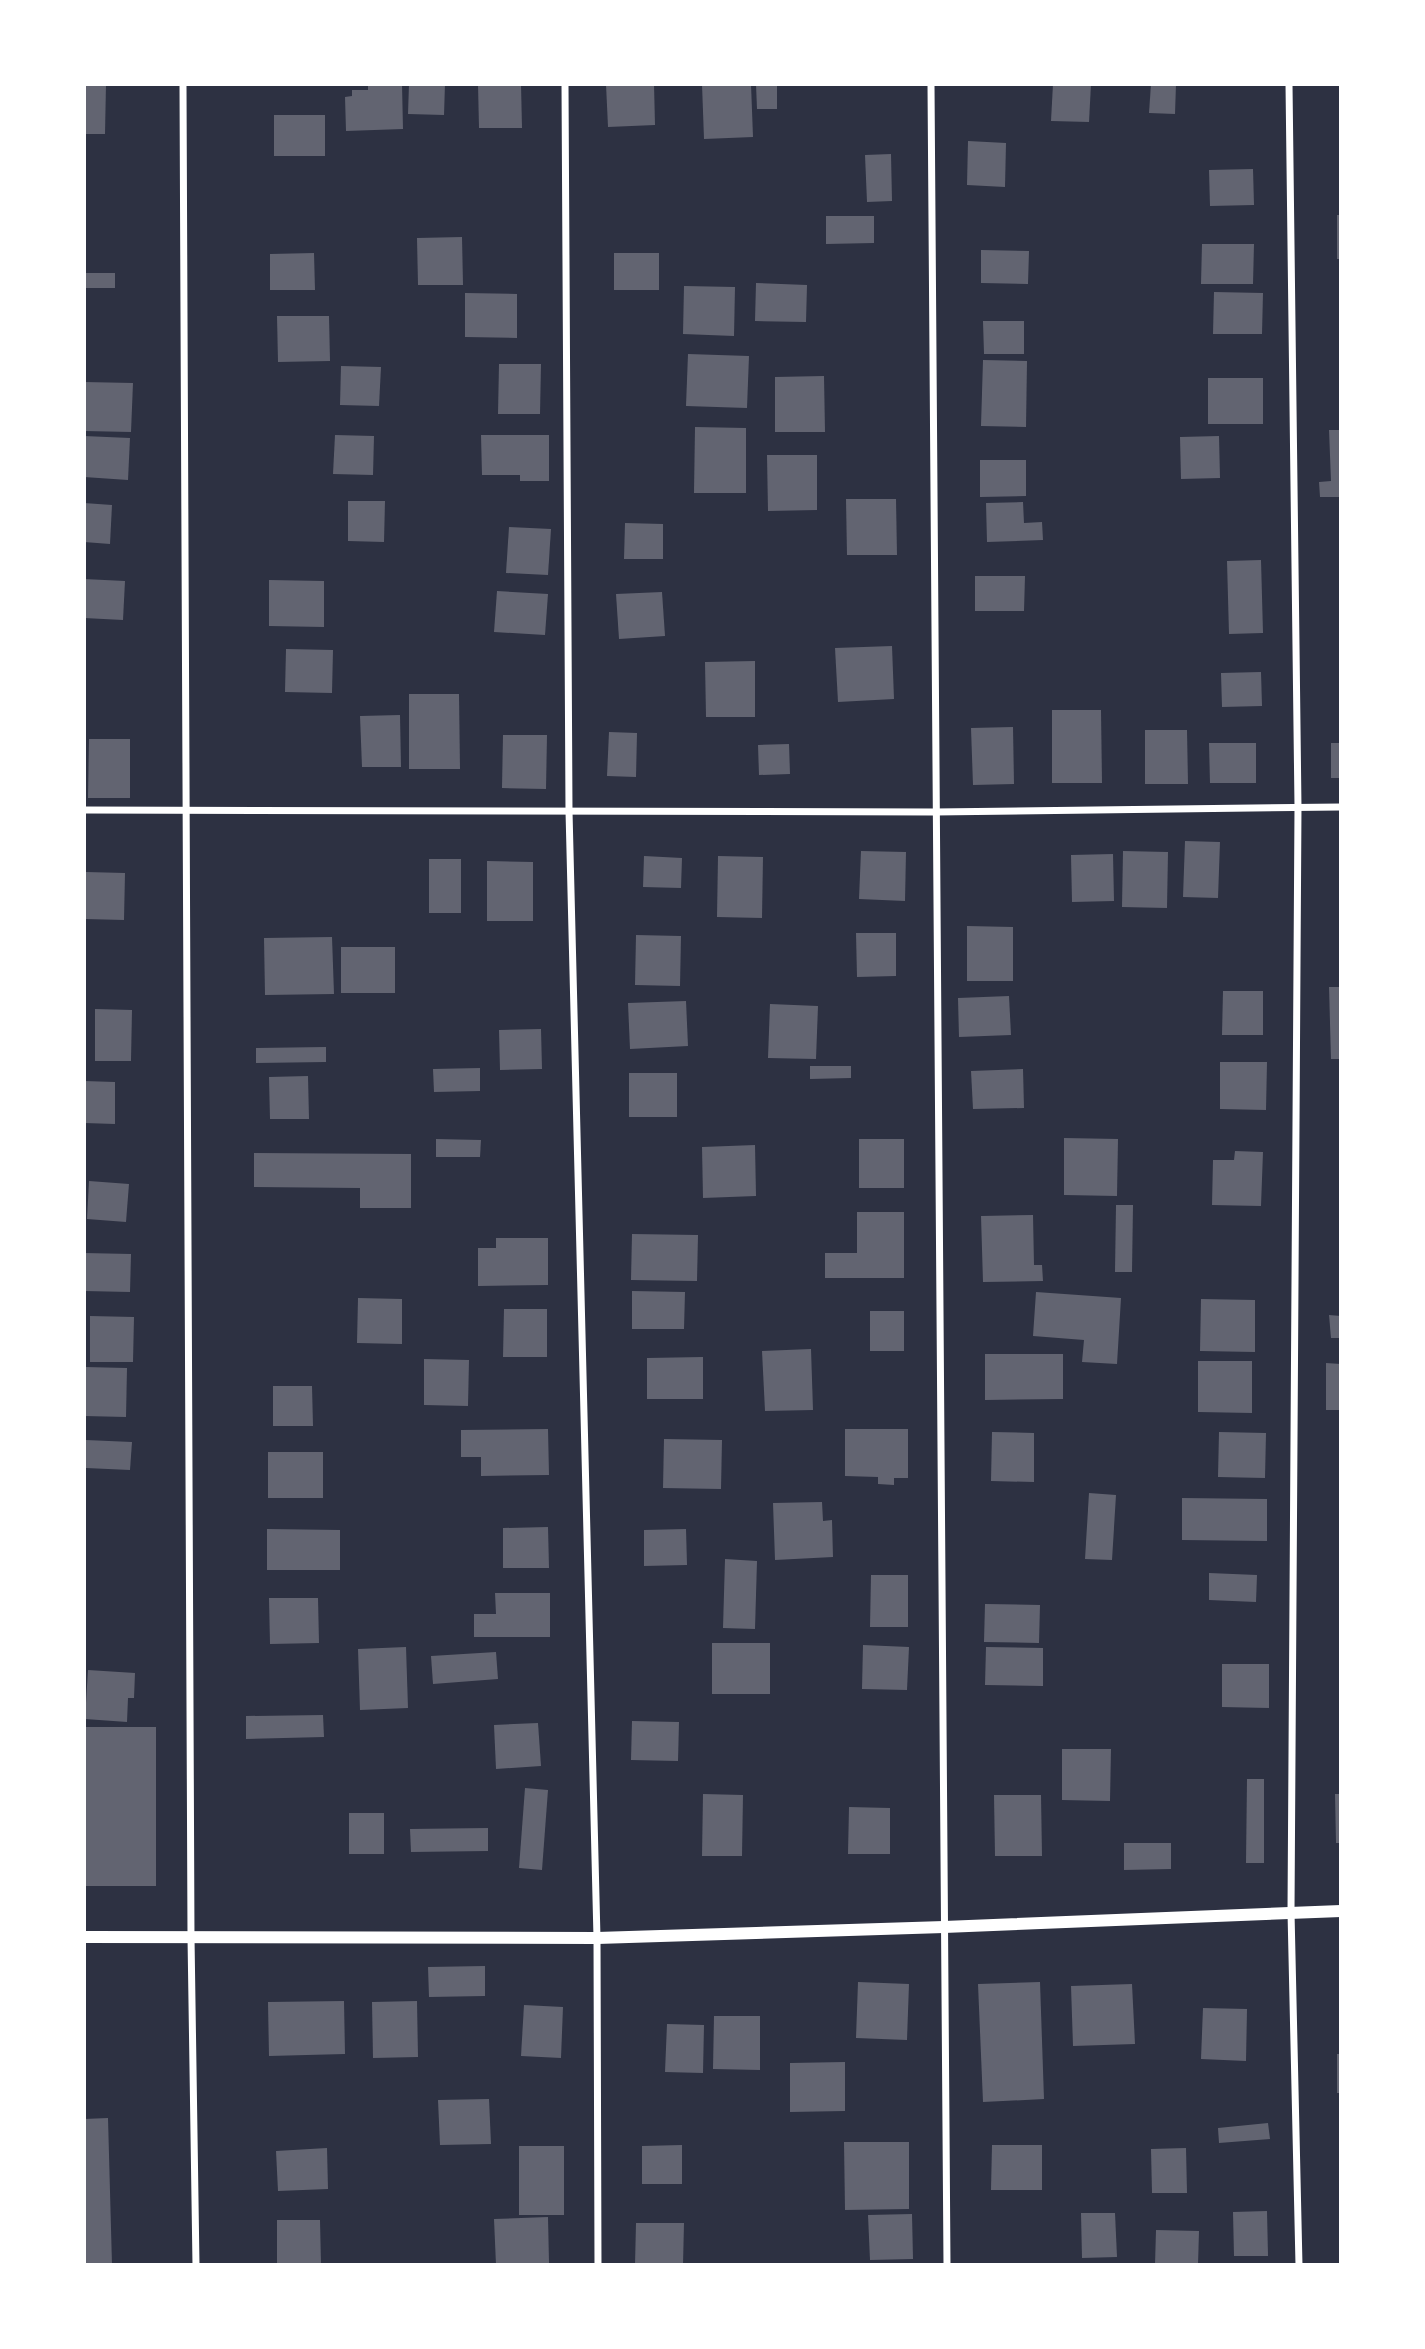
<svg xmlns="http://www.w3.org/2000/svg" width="1425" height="2349" font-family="'PT Sans',sans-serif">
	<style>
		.building { fill: #626471 }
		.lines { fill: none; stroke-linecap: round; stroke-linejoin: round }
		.minor { stroke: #fff; stroke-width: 7 }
		.tertiary { stroke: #fff; stroke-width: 12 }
	</style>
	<rect width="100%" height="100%" fill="#2d3142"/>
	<g class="building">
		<path d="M84 84H106L105 134H84Z"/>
		<path d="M368 84H402L403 129 346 131 345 97 352 96V90H368Z"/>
		<path d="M409 84H445L444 115 408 114Z"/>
		<path d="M478 84H521L522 128H479Z"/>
		<path d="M606 84H654L655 125 608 127Z"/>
		<path d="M702 84H751L753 137 704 139Z"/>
		<path d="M756 84H777V109H757Z"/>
		<path d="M1053 84H1091L1089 122 1051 121Z"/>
		<path d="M1151 84H1176L1175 114 1149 113Z"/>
		<rect x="274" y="115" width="51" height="41"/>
		<path d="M968 141 1006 143 1005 187 967 185Z"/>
		<path d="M891 154 892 201 867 202 865 155Z"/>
		<path d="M1253 169 1254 205 1210 206 1209 170Z"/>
		<rect x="1337" y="215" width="4" height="44"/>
		<path d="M826 216H874V243L826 244Z"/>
		<path d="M462 237 463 285H418L417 238Z"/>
		<path d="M1202 244H1254L1253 284H1201Z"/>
		<path d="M981 250 1029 251 1028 284 981 283Z"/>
		<path d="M314 253 315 290H270V254Z"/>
		<rect x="614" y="253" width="45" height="37"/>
		<rect x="84" y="273" width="31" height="15"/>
		<path d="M756 283 807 285 806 322 755 321Z"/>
		<path d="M684 286 735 287 734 336 683 334Z"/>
		<path d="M1214 292 1263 293 1262 334H1213Z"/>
		<path d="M465 293 517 294V338L465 337Z"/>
		<path d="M277 316H329L330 361 278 362Z"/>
		<path d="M983 321H1024V354H984Z"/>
		<path d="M688 354 749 356 747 408 686 406Z"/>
		<path d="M983 360 1027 361 1026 427 981 426Z"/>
		<path d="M499 364H541L540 414H498Z"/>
		<path d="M341 366 381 367 379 406 340 405Z"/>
		<path d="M824 376 825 432H775V377Z"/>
		<rect x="1208" y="378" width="55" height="46"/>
		<path d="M84 382 133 383 131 432 84 431Z"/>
		<path d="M695 427 746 428V493H694Z"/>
		<path d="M1329 430H1341V497H1320L1319 482 1331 481Z"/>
		<path d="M335 435 374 436 373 475 333 474Z"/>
		<path d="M481 435H549V481H520V475H482Z"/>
		<path d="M84 436 130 438 128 480 84 477Z"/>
		<path d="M1219 436 1220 478 1181 479 1180 437Z"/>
		<path d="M767 455H817V510L768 511Z"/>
		<path d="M980 460H1026V496L980 497Z"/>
		<path d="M846 499H896L897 555H847Z"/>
		<path d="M348 501H385L384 542 348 541Z"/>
		<path d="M1023 502 1024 523 1042 522 1043 540 987 542 986 503Z"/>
		<path d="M84 503 112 505 110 544 84 542Z"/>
		<path d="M625 523 663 524V559H624Z"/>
		<path d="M509 527 551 529 548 575 506 573Z"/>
		<path d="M1261 560 1263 633 1229 634 1227 561Z"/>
		<path d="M975 576H1025L1024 611H975Z"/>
		<path d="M84 579 125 581 123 620 84 618Z"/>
		<path d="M269 580 324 581V627L269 626Z"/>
		<path d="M497 591 548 594 545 635 494 632Z"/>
		<path d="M662 592 665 636 619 639 616 594Z"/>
		<path d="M892 646 894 699 838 702 835 648Z"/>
		<path d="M286 649 333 650 332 693 285 692Z"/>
		<path d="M755 661V717H706L705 662Z"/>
		<path d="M1261 672 1262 706 1222 707 1221 673Z"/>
		<path d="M409 694H459L460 769H409Z"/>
		<path d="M1052 710H1101L1102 783H1052Z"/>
		<path d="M400 715 401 767H362L360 716Z"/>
		<path d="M1013 727 1014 784 973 785 971 728Z"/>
		<path d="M1145 730H1187L1188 784H1145Z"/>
		<path d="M609 732 637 733 636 777 607 776Z"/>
		<path d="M503 735H547L546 789 502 788Z"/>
		<path d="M89 739H130V798H88Z"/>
		<path d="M1209 743H1256V783H1210Z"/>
		<rect x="1331" y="743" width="10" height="35"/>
		<path d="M789 744 790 774 759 775 758 745Z"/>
		<path d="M1185 841 1220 842 1218 898 1183 897Z"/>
		<path d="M861 851 906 852 905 901 859 899Z"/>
		<path d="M1123 851 1168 852 1167 908 1122 907Z"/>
		<path d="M1113 854 1114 901 1072 902 1071 855Z"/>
		<path d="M644 856 682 858 681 888 643 887Z"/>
		<path d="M718 856 763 857 762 918 717 917Z"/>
		<rect x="429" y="859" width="32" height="54"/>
		<path d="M487 861 533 862V921H487Z"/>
		<path d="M86 872 125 873 124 920 85 919Z"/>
		<path d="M967 926 1013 927V981H967Z"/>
		<path d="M856 933H896V976L857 977Z"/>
		<path d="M636 935 681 936 680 986 635 985Z"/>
		<path d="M332 937 334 994 265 995 264 938Z"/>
		<rect x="341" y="947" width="54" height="46"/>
		<path d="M1329 987H1341V1059H1331Z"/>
		<path d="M1223 991H1263V1035H1222Z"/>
		<path d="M1009 996 1011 1035 959 1037 958 998Z"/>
		<path d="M686 1001 688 1046 630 1049 628 1003Z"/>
		<path d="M770 1004 818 1006 816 1059 768 1058Z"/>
		<path d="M95 1009 132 1010 131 1061H95Z"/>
		<path d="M541 1029 542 1069 500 1070 499 1030Z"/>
		<path d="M326 1047V1062L256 1063V1048Z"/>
		<path d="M1220 1062H1267L1266 1110 1220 1109Z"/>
		<path d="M810 1066H851V1078L810 1079Z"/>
		<path d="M480 1068V1091L434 1092 433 1069Z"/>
		<path d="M1023 1069 1024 1108 973 1109 971 1071Z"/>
		<rect x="629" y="1073" width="48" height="44"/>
		<path d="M308 1076 309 1119H270L269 1077Z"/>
		<path d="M84 1081 115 1082V1124L84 1123Z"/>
		<path d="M1064 1138 1118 1139 1117 1196 1064 1195Z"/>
		<path d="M436 1139 481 1140 480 1157H436Z"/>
		<rect x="859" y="1139" width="45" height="49"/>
		<path d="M755 1145 756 1196 703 1198 702 1147Z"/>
		<path d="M1235 1151 1263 1152 1261 1206 1212 1205 1213 1160H1234Z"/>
		<path d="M254 1153 411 1154V1208H360V1188L254 1187Z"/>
		<path d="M89 1181 129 1184 126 1222 87 1219Z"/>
		<path d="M1116 1205H1133L1132 1272H1115Z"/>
		<path d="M857 1212H904V1278H825V1253H857Z"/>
		<path d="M1033 1215 1034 1265H1042L1043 1281 983 1282 981 1216Z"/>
		<path d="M632 1234 698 1235 697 1281 631 1280Z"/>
		<path d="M496 1238H548V1285L478 1286V1248H496Z"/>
		<path d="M84 1253 131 1254 130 1292 84 1291Z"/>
		<path d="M632 1291 685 1292 684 1329H632Z"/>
		<path d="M1036 1292 1121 1298 1117 1364 1082 1362 1084 1340 1033 1336Z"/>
		<path d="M358 1298 402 1299V1344L357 1343Z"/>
		<path d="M1201 1299 1255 1300V1352L1200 1351Z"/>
		<path d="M504 1309H547V1357H503Z"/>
		<rect x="870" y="1311" width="34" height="40"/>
		<path d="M1329 1315 1341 1316V1338H1331Z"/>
		<path d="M90 1316 134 1317 133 1362H90Z"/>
		<path d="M811 1349 813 1410 765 1411 762 1351Z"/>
		<path d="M985 1354H1063V1399L985 1400Z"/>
		<path d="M703 1357V1399H647V1358Z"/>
		<path d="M424 1359 469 1360 468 1406 424 1405Z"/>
		<path d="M1198 1361H1252V1413L1198 1412Z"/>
		<path d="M1326 1363 1341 1364V1410H1326Z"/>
		<path d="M85 1367 127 1368 126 1417 84 1416Z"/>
		<path d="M273 1386H312L313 1426H273Z"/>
		<path d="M548 1429 549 1475 481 1476V1457H461V1430Z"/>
		<path d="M845 1429H908V1478H894V1485L878 1484V1477L845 1476Z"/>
		<path d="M992 1432 1034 1433V1482L991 1481Z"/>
		<path d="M1219 1432 1266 1433 1265 1478 1218 1477Z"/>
		<path d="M664 1439 722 1440 721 1489 663 1488Z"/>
		<path d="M86 1440 132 1442 130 1470 86 1468Z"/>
		<rect x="268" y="1452" width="55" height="46"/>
		<path d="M1089 1493 1116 1495 1112 1560 1085 1559Z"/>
		<path d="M1182 1498 1267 1499V1541L1182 1540Z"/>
		<path d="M822 1502 823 1521 832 1520 833 1557 775 1560 773 1503Z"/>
		<path d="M548 1527 549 1568H503V1528Z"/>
		<path d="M267 1529 340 1530V1570H267Z"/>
		<path d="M686 1529 687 1565 644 1566V1530Z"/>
		<path d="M725 1559 757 1561 755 1629 723 1628Z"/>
		<path d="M1209 1573 1257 1575 1256 1602 1209 1600Z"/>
		<path d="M871 1575H908V1627H870Z"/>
		<path d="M495 1593H550V1637H474V1614H496Z"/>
		<path d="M269 1598H318L319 1643 270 1644Z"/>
		<path d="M985 1604 1040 1605 1039 1643 984 1642Z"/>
		<rect x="712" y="1643" width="58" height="51"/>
		<path d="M863 1645 909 1647 907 1690 862 1689Z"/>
		<path d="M406 1647 408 1708 360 1710 358 1649Z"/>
		<path d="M986 1647 1043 1648V1686L985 1685Z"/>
		<path d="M496 1652 498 1679 433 1684 431 1656Z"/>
		<path d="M1222 1664H1269V1708L1222 1707Z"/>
		<path d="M88 1670 135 1673 134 1698H128L127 1722 85 1719Z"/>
		<path d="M323 1715 324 1737 246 1739V1716Z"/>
		<path d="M632 1721 679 1722 678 1761 631 1760Z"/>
		<path d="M538 1723 541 1766 496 1769 494 1725Z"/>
		<rect x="84" y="1727" width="72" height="159"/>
		<path d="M1062 1749H1111L1110 1801 1062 1800Z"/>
		<path d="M1247 1779H1264V1863H1246Z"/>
		<path d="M525 1788 548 1790 542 1870 519 1868Z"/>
		<path d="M703 1794 743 1795 742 1856H702Z"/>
		<path d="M1335 1794H1341V1843H1336Z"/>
		<path d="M994 1795H1041L1042 1856H995Z"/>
		<path d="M849 1807 890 1808V1854H848Z"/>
		<rect x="349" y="1813" width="35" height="41"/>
		<path d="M488 1828V1851L411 1852 410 1829Z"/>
		<path d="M1124 1843H1171V1869L1124 1870Z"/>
		<path d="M485 1966V1996L429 1997 428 1967Z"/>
		<path d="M858 1982 909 1984 907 2040 856 2038Z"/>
		<path d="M1040 1982 1044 2099 983 2102 978 1984Z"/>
		<path d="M1132 1984 1135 2044 1073 2046 1071 1986Z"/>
		<path d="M344 2001 345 2054 269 2056 268 2002Z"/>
		<path d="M417 2001 418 2057 373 2058 372 2002Z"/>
		<path d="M524 2005 563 2007 561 2058 521 2056Z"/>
		<path d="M1203 2008 1247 2009 1246 2061 1201 2059Z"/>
		<path d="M714 2016H760V2070L713 2069Z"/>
		<path d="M667 2024 704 2025 703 2073 665 2072Z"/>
		<rect x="1337" y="2054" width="4" height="39"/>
		<path d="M845 2062V2111L790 2112V2063Z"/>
		<path d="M489 2099 491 2144 440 2145 438 2100Z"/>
		<path d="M108 2118 112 2265H84V2119Z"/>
		<path d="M1268 2123 1270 2139 1219 2143 1218 2128Z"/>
		<path d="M844 2142H909V2209L845 2210Z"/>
		<path d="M682 2145V2184H642V2146Z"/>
		<path d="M992 2145H1042V2190H991Z"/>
		<rect x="519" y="2146" width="45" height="69"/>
		<path d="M327 2148 328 2189 278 2191 276 2151Z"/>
		<path d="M1186 2148 1187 2193H1152L1151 2149Z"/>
		<path d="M1267 2211 1268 2256H1234L1233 2212Z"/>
		<path d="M1081 2213H1115L1117 2257 1082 2258Z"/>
		<path d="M912 2214 913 2259 870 2260 868 2215Z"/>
		<path d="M548 2217 549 2263 496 2265 494 2219Z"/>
		<path d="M277 2220H320L321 2265H277Z"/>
		<path d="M636 2223H684L683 2265H635Z"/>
		<path d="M1156 2230 1199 2231 1198 2265H1155Z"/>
	</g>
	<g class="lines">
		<g class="minor">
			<path d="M183 84 191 1937 196 2265"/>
			<path d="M565 84 569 811 597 1938 598 2265"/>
			<path d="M931 84 947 2265"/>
			<path d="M1289 84 1298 807 1291 1912 1299 2265"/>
			<path d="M84 810 935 812 1341 807"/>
		</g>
		<path class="tertiary" d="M84 1937 597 1938 944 1927 1341 1911"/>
	</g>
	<rect width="1425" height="2349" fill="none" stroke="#ffffff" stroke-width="172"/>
</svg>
